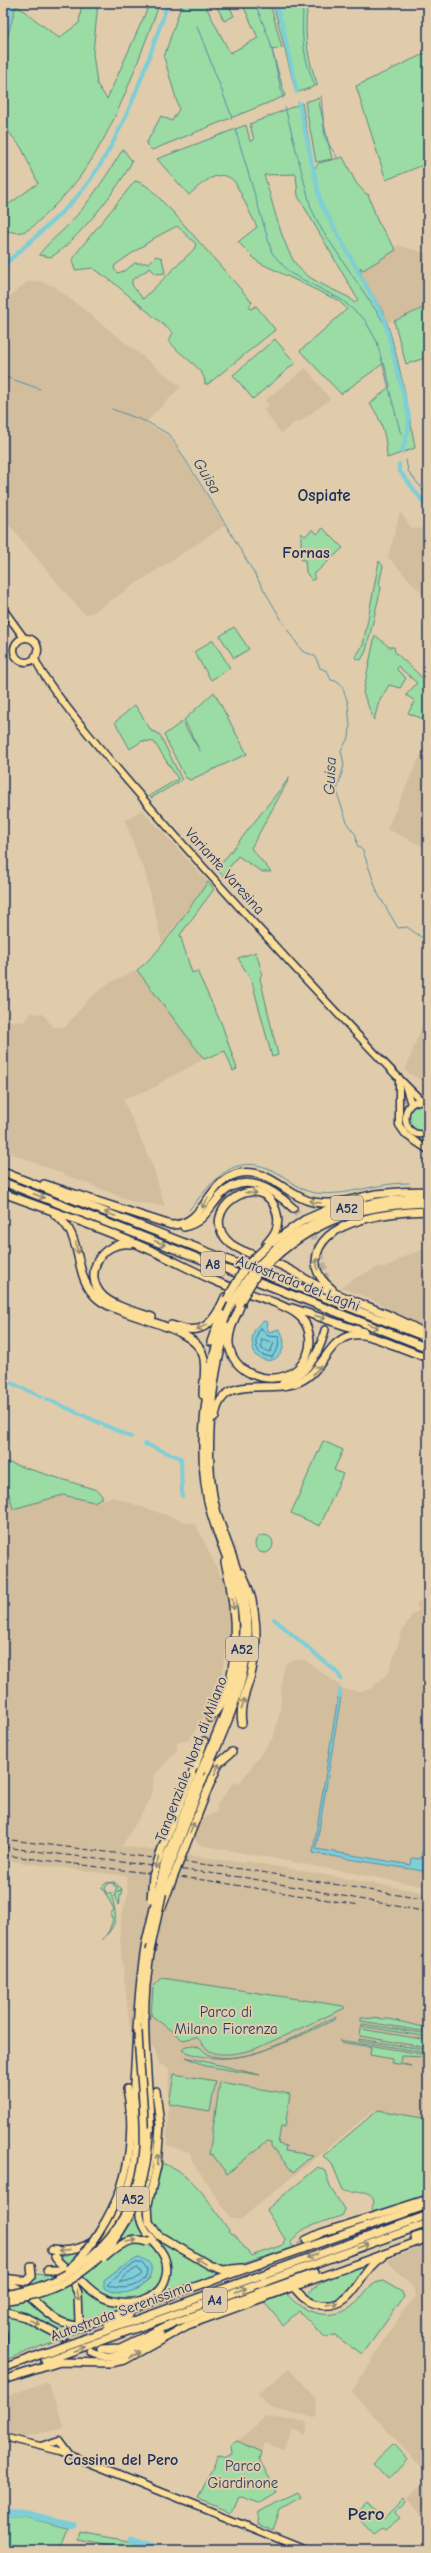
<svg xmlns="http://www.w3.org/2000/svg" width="431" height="2553" font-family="'Comic Neue',sans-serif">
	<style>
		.built { fill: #d2bd9d }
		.green { fill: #9bdba4; stroke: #5b8581; fill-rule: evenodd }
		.water { fill: #7eced8; stroke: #568ea7 }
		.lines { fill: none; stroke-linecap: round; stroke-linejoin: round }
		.shore { stroke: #436f8f; stroke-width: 1 }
		.stream { stroke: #568ea7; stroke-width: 1 }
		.canal { stroke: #7eced8; stroke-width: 4 }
		.river { stroke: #7eced8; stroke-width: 7 }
		.highway-tunnel { stroke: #b9ad9b; stroke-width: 7; stroke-dasharray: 7 3.5; stroke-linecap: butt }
		.major-casing { stroke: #1b2f5e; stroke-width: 9 }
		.highway-casing { stroke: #1b2f5e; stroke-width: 10 }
		.major { stroke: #fdde96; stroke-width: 6 }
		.highway { stroke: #fdde96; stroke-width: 7 }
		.rail { stroke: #1b2f5e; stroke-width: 1; stroke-dasharray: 6 3; stroke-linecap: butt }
		.highway-bridge-casing { stroke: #1b2f5e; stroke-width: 10; stroke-linecap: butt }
		.highway-bridge { stroke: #fdde96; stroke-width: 7 }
		.oneway { stroke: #8c867a }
		.labels { text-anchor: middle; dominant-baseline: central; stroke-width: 4; stroke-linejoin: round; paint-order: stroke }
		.shield { fill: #e0ccaa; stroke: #565e75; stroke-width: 1 }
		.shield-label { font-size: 14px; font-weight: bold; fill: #1b2f5e }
		.street-label { font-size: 15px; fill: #1b2f5e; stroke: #e0ccaa }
		.park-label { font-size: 15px; fill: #284065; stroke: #e0ccaa }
		.water-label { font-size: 16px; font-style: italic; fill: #253f6a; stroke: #e0ccaa }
		.neighbourhood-label { font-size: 16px; font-weight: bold; fill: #1b2f5e; stroke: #e0ccaa }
		.quarter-label { font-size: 17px; font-weight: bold; fill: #1b2f5e; stroke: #e0ccaa }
		.district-label { font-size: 19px; font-weight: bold; fill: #1b2f5e; stroke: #e0ccaa }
	</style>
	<rect width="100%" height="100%" fill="#e0ccaa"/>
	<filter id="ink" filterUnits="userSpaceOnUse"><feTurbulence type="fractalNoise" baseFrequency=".025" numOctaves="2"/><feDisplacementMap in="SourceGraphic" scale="8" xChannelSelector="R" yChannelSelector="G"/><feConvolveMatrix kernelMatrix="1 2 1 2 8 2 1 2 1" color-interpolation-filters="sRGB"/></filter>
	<g filter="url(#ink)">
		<g class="built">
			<path d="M398 245 428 254V306L387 323 361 276 363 270 396 250Z"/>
			<path d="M39 281 54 286 181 387 145 423 170 437 225 525 92 613 86 614 81 611 3 518V302L27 282Z"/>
			<path d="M306 368 330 399 300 422 298 420 281 433 263 409 269 405 265 400Z"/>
			<path d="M400 512 412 528 422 529 428 534V600L388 557Z"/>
			<path d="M428 738V849L387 829Z"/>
			<path d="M142 810 208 882 162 943 144 868 139 860 125 820Z"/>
			<path d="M137 970 204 1059 160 1083 158 1086 123 1099 153 1167 165 1206 134 1202 3 1150V1007L11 1021 24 1022 31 1013 43 1014 53 1027H65L89 999 109 983Z"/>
			<path d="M428 1010V1084L405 1071Z"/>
			<path d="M428 1248V1329L401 1317 377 1302 341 1287 357 1277 381 1266 385 1268 405 1256Z"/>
			<path d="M7 1486 13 1509 63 1495 94 1502 112 1497 196 1525 228 1591 232 1618 218 1695 189 1740 177 1743V1750L154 1776 151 1798 122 1846 245 1863 246 1861 251 1862 428 1893V2119L374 2110 240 2220 231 2218 194 2164 190 2153 167 2145 169 2068 159 2064 155 2049 150 2044 135 2042 131 2039 120 1942V1924L128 1893 126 1876 3 1860V1487Z"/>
			<path d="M422 1598 428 1601V1887L200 1845 191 1836 182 1834 193 1820 204 1818 218 1811 216 1806 234 1782 239 1784 274 1736 280 1711 282 1676 286 1664 294 1660H305L344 1689 359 1691 371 1689 389 1672 402 1631 412 1615 420 1609 416 1605Z"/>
			<path d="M428 2244V2475L352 2392 403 2311 416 2296 412 2286 386 2260Z"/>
			<path d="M289 2369 317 2399 316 2417 272 2409 257 2394Z"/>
			<path d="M47 2381 65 2428 23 2437 3 2430V2398Z"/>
			<path d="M266 2417 307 2422 305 2435 292 2429 283 2450 265 2443 261 2452 237 2441Z"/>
			<path d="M428 2478V2522L406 2500Z"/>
		</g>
		<g class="green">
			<path d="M82 3H98L93 53 97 84 107 99 150 3H160C131 77 109 156 49 211 33 226 26 239 3 229V203L5 207 38 183 21 147 3 125V53L16 5 59 38 79 23Z"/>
			<path d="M182 3H204L230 53 258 38 242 3H270L282 48 272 50 285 96 152 150 146 144 161 116 172 121 179 109 164 57Z"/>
			<path d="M215 3H228L234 16 224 21Z"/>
			<path d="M273 3H297L307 11C304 36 308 62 318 85L296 93Z"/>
			<path d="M428 52V163L386 180 356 86Z"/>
			<path d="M318 98 332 159 316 162 305 102Z"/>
			<path d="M302 103 314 169 319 163 343 157 356 183 366 194H368L378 222 396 250 363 270 360 267C362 287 379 300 386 319 399 361 408 405 415 448L387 458C386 437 383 421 370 404L390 386 384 363 341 394 300 351 347 309 339 301 258 262 238 242 257 227 235 182C220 166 202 183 189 195L157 159 246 125 250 141 254 140 250 124ZM296 174 298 196 358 300 354 303 350 298C335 290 312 282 300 269 283 252 272 199 264 175Z"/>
			<path d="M123 149 132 161C122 185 73 245 51 257L39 255C48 242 59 235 69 224 90 202 107 175 123 149Z"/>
			<path d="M135 181C151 184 160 201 172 211L252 302 249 307 251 309 256 306 274 328 275 330 208 384H205C206 367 178 356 169 340L173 333 114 283 93 268 75 270 72 261 78 251ZM177 226 196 244 194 249 143 299 132 285V280L150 268 156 274 165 273 162 258 156 256 149 263H135L126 270 118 273 114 269 115 265 156 237Z"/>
			<path d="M428 306V357L406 364 394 321Z"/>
			<path d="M275 339 295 363 253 399 233 375Z"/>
			<path d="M323 528 343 548 313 575 315 578 312 581 306 572 305 560H301V533L305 536 313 529 317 534Z"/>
			<path d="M379 561 383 566 379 584 381 588 366 651 361 660 355 658 363 645Z"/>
			<path d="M234 627 249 649 234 658 220 636Z"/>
			<path d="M375 635 389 647H394L395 652 428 683V721L408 713 415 701 406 695 417 683 398 666 397 670 406 678 400 688 389 685 379 702 374 720 363 693Z"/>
			<path d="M213 640 230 668 211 680 194 652Z"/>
			<path d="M214 692 247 754 190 780 185 777 164 735 182 722 200 751 184 720Z"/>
			<path d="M135 705 152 732 154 731 160 735 182 780 151 798 149 796 178 779 154 742 142 741 130 749 115 722Z"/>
			<path d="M290 777 251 848 271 872H262L238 856 223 876 217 869Z"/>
			<path d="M208 882 214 889 180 935 192 973 197 971 222 1025 237 1069 233 1071 225 1051 204 1059 137 970C164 950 187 909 208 882Z"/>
			<path d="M256 952 262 973 260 978 278 1055 272 1057 252 982 238 958Z"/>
			<path d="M422 1104 428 1106V1129C419 1133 413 1130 408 1122L410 1109Z"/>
			<path d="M323 1441 343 1450 334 1470 343 1474 320 1526 291 1513Z"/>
			<path d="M3 1461 97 1490 103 1497 94 1502 63 1495 13 1509 7 1486 3 1487Z"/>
			<circle cx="264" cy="1544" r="9"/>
			<path d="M114 1882 122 1889 117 1893 122 1889 118 1905 115 1894 117 1887 113 1885 115 1883H109L105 1888 106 1893H112C115 1917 121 1920 102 1940L109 1931 113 1919 110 1915 114 1909 102 1887 106 1883Z"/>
			<path d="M162 1978 343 2006 345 2008 255 2049C243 2052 218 2059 207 2049 203 2045 201 2040 196 2037L183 2040 151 2015 153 1987Z"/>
			<path d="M335 2017 336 2019C289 2040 235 2074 182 2050L186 2046 194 2045C202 2046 204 2054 212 2056 251 2065 300 2033 335 2017Z"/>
			<path d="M361 2018 389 2019 428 2028V2032L361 2021Z"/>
			<path d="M362 2024 428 2034V2037L361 2026Z"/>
			<path d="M361 2029 428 2040V2048L360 2036Z"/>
			<path d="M359 2039 428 2050V2053L359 2041Z"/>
			<path d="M339 2040 428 2055V2057L401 2056 400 2063 411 2066 392 2063V2059L370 2055 371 2047 340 2042Z"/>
			<path d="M186 2057 260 2075 205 2066Z"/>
			<path d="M174 2074 216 2081 210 2111 169 2104Z"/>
			<path d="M220 2082 290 2094 285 2127 281 2126 278 2144 286 2146 285 2151 313 2155 293 2172 271 2146V2142L267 2141 227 2174 212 2154 209 2155Z"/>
			<path d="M378 2110 428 2119V2197L375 2216 371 2210 374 2202C369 2184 355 2197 343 2190L332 2164 323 2156Z"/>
			<path d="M161 2163C196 2174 210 2205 231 2233L235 2235 251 2256 283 2245 285 2239 266 2210 318 2167 325 2171 330 2187 344 2209 343 2215C323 2224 302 2223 290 2244L295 2247 242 2264 224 2267 205 2260 162 2234 150 2219V2204Z"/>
			<path d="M145 2205 150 2228 227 2272 81 2323 79 2283C92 2294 103 2304 121 2306 131 2306 141 2302 150 2298 159 2296 164 2291 168 2282 183 2247 134 2235 145 2205Z"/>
			<path d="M138 2213 149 2239 147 2245C187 2260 152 2312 110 2297 90 2289 74 2271 58 2258V2253L119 2242ZM141 2259 147 2263 150 2278 138 2289 126 2292 104 2280 121 2267Z"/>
			<path d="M366 2265C351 2288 337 2313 306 2296 320 2278 345 2272 366 2265Z"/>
			<path d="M55 2272 64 2273 75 2292V2323L60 2319 24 2289 35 2274 46 2275Z"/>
			<path d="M383 2281 402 2292 404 2297 362 2355 336 2336 325 2337 299 2311 283 2325 264 2302 287 2294C303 2314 334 2323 355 2304 365 2295 369 2282 383 2281Z"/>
			<path d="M3 2284 23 2293 55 2323 69 2328 120 2316 67 2337 31 2317 3 2309 9 2307 8 2298H3Z"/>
			<path d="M3 2315 27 2322 59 2339 3 2361 5 2348Z"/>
			<path d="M237 2441 261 2452 259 2459 277 2492 259 2503 239 2496 232 2512 198 2499 218 2455 226 2458 232 2455 231 2445Z"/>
			<path d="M393 2444 407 2459 388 2479 373 2463Z"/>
			<path d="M298 2493 301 2498 280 2510 273 2530 257 2523 258 2512Z"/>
			<path d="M403 2500 405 2503 395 2513 400 2518 385 2530 382 2528 374 2534 356 2515 367 2504 384 2519Z"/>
			<path d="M3 2517H24L68 2528 60 2550H3Z"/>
			<path d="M81 2532 128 2541 153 2550H116L118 2547 79 2540Z"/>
		</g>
		<g class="water">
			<path d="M264 1321 268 1322 267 1328 269 1332 279 1329C292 1345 277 1372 255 1355 250 1343 251 1327 264 1321Z"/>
			<path d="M341 1696 316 1849 411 1865 412 1858 421 1859 426 1831H428V1866L423 1871 313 1853 338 1697Z"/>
			<path d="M138 2258C171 2262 136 2308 104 2288V2280L121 2267Z"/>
		</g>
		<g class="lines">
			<g class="shore">
				<path d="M261 1328 268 1336 279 1337 278 1348 272 1357 262 1355C254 1349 254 1336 261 1328Z"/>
				<path d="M262 1339 274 1343 270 1352 262 1349Z"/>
				<path d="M136 2263H142L147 2270C147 2288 120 2291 107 2285L123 2270Z"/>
				<path d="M138 2268 142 2274 134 2280 119 2282 126 2274Z"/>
			</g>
			<g class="stream">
				<path d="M255 3 270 41 283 98"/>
				<path d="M289 3 295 4 303 12C301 37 304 62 315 85"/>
				<path d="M197 26 232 117"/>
				<path d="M3 42H4"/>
				<path d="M321 96 325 138 337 157"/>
				<path d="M285 107 311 208 322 230 387 327"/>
				<path d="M235 128 272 253 290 273 342 300 365 320 377 342 400 431 406 440"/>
				<path d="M3 376 40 389"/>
				<path d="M112 409 147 422 170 435 226 525 284 624"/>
				<path d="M406 460 408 471 428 496"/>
				<path d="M287 629 302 651 315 656 320 668 327 671 331 680 339 682 342 686 348 703 350 727 349 737 341 750 344 765 337 790 339 799 348 825 356 835 357 845 363 851 378 894 398 928 407 927 428 942"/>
				<path d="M189 1210C214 1180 234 1149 278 1173 290 1180 302 1192 316 1193 347 1197 377 1182 409 1183"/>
			</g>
			<g class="canal">
				<path d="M275 3 282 24 297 92"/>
				<path d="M3 45 13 3"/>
				<path d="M299 103 321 204 384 318 409 416 408 431 402 452"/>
				<path d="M3 266C27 244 52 223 74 200 120 149 146 67 168 3"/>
				<path d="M399 464V470L428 508"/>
				<path d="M9 1382 42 1397"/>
				<path d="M47 1399 131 1437"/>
				<path d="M145 1444 181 1458 182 1496"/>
				<path d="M274 1619 338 1673 341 1679"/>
				<path d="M340 1696V1690"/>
			</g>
			<g class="river">
				<path d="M3 2514H26L73 2525"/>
				<path d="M131 2539 164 2550"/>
			</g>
			<g class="highway-tunnel">
				<path d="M293 1208C326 1247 330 1280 325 1330"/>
				<path d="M294 2286C287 2271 292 2250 306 2240"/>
				<path d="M79 2322 86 2341 102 2349"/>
			</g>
			<g class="major-casing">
				<g id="major">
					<path d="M3 609 24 638"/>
					<circle cx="26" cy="650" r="12"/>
					<path d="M35 656C35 692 373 1055 421 1100"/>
					<path d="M399 1078V1125L406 1135 428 1150"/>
					<path d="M405 1085 411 1104"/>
					<path d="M428 1102C398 1092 398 1143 428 1133"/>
					<path d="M3 2437 60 2451 306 2550"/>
					<path d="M41 2446 59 2440 70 2455"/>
				</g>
			</g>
			<g class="highway-casing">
				<g id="highway">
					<path d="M3 1172 428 1338"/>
					<path d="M3 1182 428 1348"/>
					<path d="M44 1184 171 1225C207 1225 205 1180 241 1173 269 1168 288 1197 313 1202 333 1206 356 1198 376 1194 393 1192 411 1191 428 1191"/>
					<path d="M3 1193C49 1210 96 1226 141 1246 168 1257 193 1272 220 1283 241 1292 282 1302 298 1315 311 1325 313 1346 305 1359 288 1391 233 1381 229 1344 228 1330 236 1317 241 1304"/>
					<path d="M55 1215C86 1235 71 1277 98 1299 122 1319 193 1324 203 1355 207 1367 203 1382 203 1395"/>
					<path d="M184 1227C203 1223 208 1209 220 1196 244 1170 273 1189 293 1208"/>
					<path d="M271 1243 304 1220 338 1205"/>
					<path d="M131 1244C102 1240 81 1274 103 1296 115 1307 137 1312 152 1317"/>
					<path d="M266 1244C274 1235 280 1227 277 1214 265 1164 191 1211 231 1244 243 1253 262 1257 275 1263 292 1269 305 1280 321 1287 356 1303 393 1314 426 1334"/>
					<path d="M276 1248C325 1209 367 1200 428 1197"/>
					<path d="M282 1251C328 1214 370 1205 428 1203"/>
					<path d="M332 1289C323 1282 315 1273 316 1261 318 1217 397 1212 428 1211"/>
					<path d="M292 1308 364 1332"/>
					<path d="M171 1325C202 1337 213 1325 225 1297"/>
					<path d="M211 1342 221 1314"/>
					<path d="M386 1342 428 1358"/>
					<path d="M283 1383C308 1375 319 1354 325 1330"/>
					<path d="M215 1417C221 1373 265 1393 293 1384 323 1376 325 1343 349 1336 363 1332 378 1339 391 1344"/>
					<path d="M210 1718C244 1686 236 1603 225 1562"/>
					<path d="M242 1723C239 1706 246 1692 251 1675 259 1642 258 1604 242 1573"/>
					<path d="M201 1771C220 1724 244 1678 243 1626 242 1585 222 1552 211 1513 194 1456 206 1356 232 1303"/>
					<path d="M192 1775 204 1741"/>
					<path d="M203 1779C223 1732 249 1682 248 1629 248 1587 229 1552 217 1513 203 1465 210 1374 228 1327"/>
					<path d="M207 1791 219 1763 232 1752"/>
					<path d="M162 1907 168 1891"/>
					<path d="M156 2091 160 2125 157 2166 148 2204 149 2222 158 2235 209 2265 223 2270 242 2268"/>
					<path d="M121 2188C131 2157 134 2121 127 2089"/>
					<path d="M415 2237 428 2233"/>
					<path d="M306 2240 321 2233 428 2199"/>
					<path d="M51 2250C111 2259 135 2189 137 2141 137 2122 133 2102 134 2083 137 2036 138 1988 146 1942"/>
					<path d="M55 2257C59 2264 64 2266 70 2271 81 2279 88 2290 100 2296 121 2308 160 2304 166 2276 172 2248 142 2240 140 2215 138 2194 152 2173 151 2152 151 2096 141 2041 146 1985 148 1973 148 1959 152 1946"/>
					<path d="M48 2270H65"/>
					<path d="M69 2274 78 2293 79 2322"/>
					<path d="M3 2278 27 2281 32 2276 31 2266"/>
					<path d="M3 2282C36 2291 47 2328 83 2326L428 2205"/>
					<path d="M297 2291C303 2299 312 2304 321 2305 356 2309 358 2271 382 2257"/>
					<path d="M3 2311 25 2317 63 2337"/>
					<path d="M108 2325 129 2315"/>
					<path d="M3 2334V2348"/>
					<path d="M102 2349 120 2348 173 2323 315 2273"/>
					<path d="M91 2352C115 2365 140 2345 160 2333"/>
					<path d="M45 2361 428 2223"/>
					<path d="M3 2368 428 2215"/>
					<path d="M3 2380 60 2362 110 2363 125 2360 188 2325 428 2238"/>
				</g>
			</g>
			<use href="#major" class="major"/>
			<use href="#highway" class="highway"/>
			<g class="rail">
				<path d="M3 1839 249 1870 428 1900"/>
				<path d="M3 1847 248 1878 428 1912"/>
				<path d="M3 1855 211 1881 359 1905"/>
			</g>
			<g class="highway-bridge-casing">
				<g id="highway-bridge">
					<path d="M227 1299 246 1266 268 1245"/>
					<path d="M232 1303 251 1273 276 1248"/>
					<path d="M239 1304 257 1274 282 1251"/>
					<path d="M168 1891 207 1791"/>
					<path d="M151 1899 153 1876 162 1848 192 1775"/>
					<path d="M146 1942 166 1858 201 1771"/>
					<path d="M150 1951 166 1876 203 1779"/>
					<path d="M104 2258C117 2247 130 2235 148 2242"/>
					<path d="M68 2269C89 2254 112 2213 121 2188"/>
					<path d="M3 2295C79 2286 140 2226 144 2148 146 2109 139 2070 138 2030"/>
					<path d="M8 2300C98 2288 147 2218 149 2131"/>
				</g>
			</g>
			<use href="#highway-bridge" class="highway-bridge"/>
		</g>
		<defs><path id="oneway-shaft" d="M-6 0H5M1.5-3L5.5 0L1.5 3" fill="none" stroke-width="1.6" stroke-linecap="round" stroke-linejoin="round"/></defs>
		<g class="oneway">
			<use href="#oneway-shaft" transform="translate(251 1193) rotate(5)"/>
			<use href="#oneway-shaft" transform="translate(39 1196) rotate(21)"/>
			<use href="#oneway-shaft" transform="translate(315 1202) rotate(-171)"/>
			<use href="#oneway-shaft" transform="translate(205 1203) rotate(121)"/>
			<use href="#oneway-shaft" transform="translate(110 1214) rotate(-159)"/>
			<use href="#oneway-shaft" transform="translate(160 1243) rotate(21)"/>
			<use href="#oneway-shaft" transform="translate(77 1248) rotate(76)"/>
			<use href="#oneway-shaft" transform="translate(317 1264) rotate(-94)"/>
			<use href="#oneway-shaft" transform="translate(320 1317) rotate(18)"/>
			<use href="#oneway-shaft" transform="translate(373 1326) rotate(21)"/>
			<use href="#oneway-shaft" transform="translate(202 1327) rotate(155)"/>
			<use href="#oneway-shaft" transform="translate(317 1370) rotate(-48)"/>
			<use href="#oneway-shaft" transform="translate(233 1604) rotate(81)"/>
			<use href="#oneway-shaft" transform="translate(243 1704) rotate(-75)"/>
			<use href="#oneway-shaft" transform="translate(217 1769) rotate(-65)"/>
			<use href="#oneway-shaft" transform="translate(192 1828) rotate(-68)"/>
			<use href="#oneway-shaft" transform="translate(157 1863) rotate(107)"/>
			<use href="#oneway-shaft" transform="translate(158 2160) rotate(-85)"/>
			<use href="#oneway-shaft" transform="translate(131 2241) rotate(-12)"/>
			<use href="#oneway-shaft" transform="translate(363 2246) rotate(-20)"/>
			<use href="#oneway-shaft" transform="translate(64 2250) rotate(175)"/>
			<use href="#oneway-shaft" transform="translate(312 2256) rotate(161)"/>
			<use href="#oneway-shaft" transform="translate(201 2261) rotate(-149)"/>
			<use href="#oneway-shaft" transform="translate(241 2290) rotate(-20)"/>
			<use href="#oneway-shaft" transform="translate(78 2295) rotate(82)"/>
			<use href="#oneway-shaft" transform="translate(332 2304) rotate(-9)"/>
			<use href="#oneway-shaft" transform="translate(34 2322) rotate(27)"/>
			<use href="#oneway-shaft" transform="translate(79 2349) rotate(-20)"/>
			<use href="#oneway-shaft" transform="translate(135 2355) rotate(-30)"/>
		</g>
	</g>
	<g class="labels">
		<g class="shield">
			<rect x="331" y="1196" width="32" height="24" rx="3"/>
			<rect x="201" y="1252" width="24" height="24" rx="3"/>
			<rect x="226" y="1637" width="32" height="24" rx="3"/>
			<rect x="117" y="2187" width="32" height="24" rx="3"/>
			<rect x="203" y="2288" width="24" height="24" rx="3"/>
		</g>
		<g class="shield-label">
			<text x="347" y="1208">A52</text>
			<text x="213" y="1264">A8</text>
			<text x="242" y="1649">A52</text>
			<text x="133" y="2199">A52</text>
			<text x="215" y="2300">A4</text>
		</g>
		<g class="street-label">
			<text transform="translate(225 871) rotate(48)">Variante Varesina</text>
			<text transform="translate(298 1283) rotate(21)">Autostrada dei Laghi</text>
			<text transform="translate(191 1759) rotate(-69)">Tangenziale Nord di Milano</text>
			<text transform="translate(121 2311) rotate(-20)">Autostrada Serenissima</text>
		</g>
		<g class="park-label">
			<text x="226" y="2012">Parco di<tspan x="226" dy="17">Milano Fiorenza</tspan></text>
			<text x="243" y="2466">Parco<tspan x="243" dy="17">Giardinone</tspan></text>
		</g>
		<g class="water-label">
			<text transform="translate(207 476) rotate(59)">Guisa</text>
			<text transform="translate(330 776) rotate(-88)">Guisa</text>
		</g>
		<g class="neighbourhood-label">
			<text x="306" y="553">Fornas</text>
			<text x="121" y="2460">Cassina del Pero</text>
		</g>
		<g class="quarter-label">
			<text x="324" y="495">Ospiate</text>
		</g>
		<g class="district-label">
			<text x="366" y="2514">Pero</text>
		</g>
	</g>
	<rect width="431" height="2553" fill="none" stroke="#e0ccaa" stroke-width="16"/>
	<rect x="8" y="8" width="415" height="2537" fill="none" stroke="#1b2f5e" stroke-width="1.5" filter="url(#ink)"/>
</svg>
